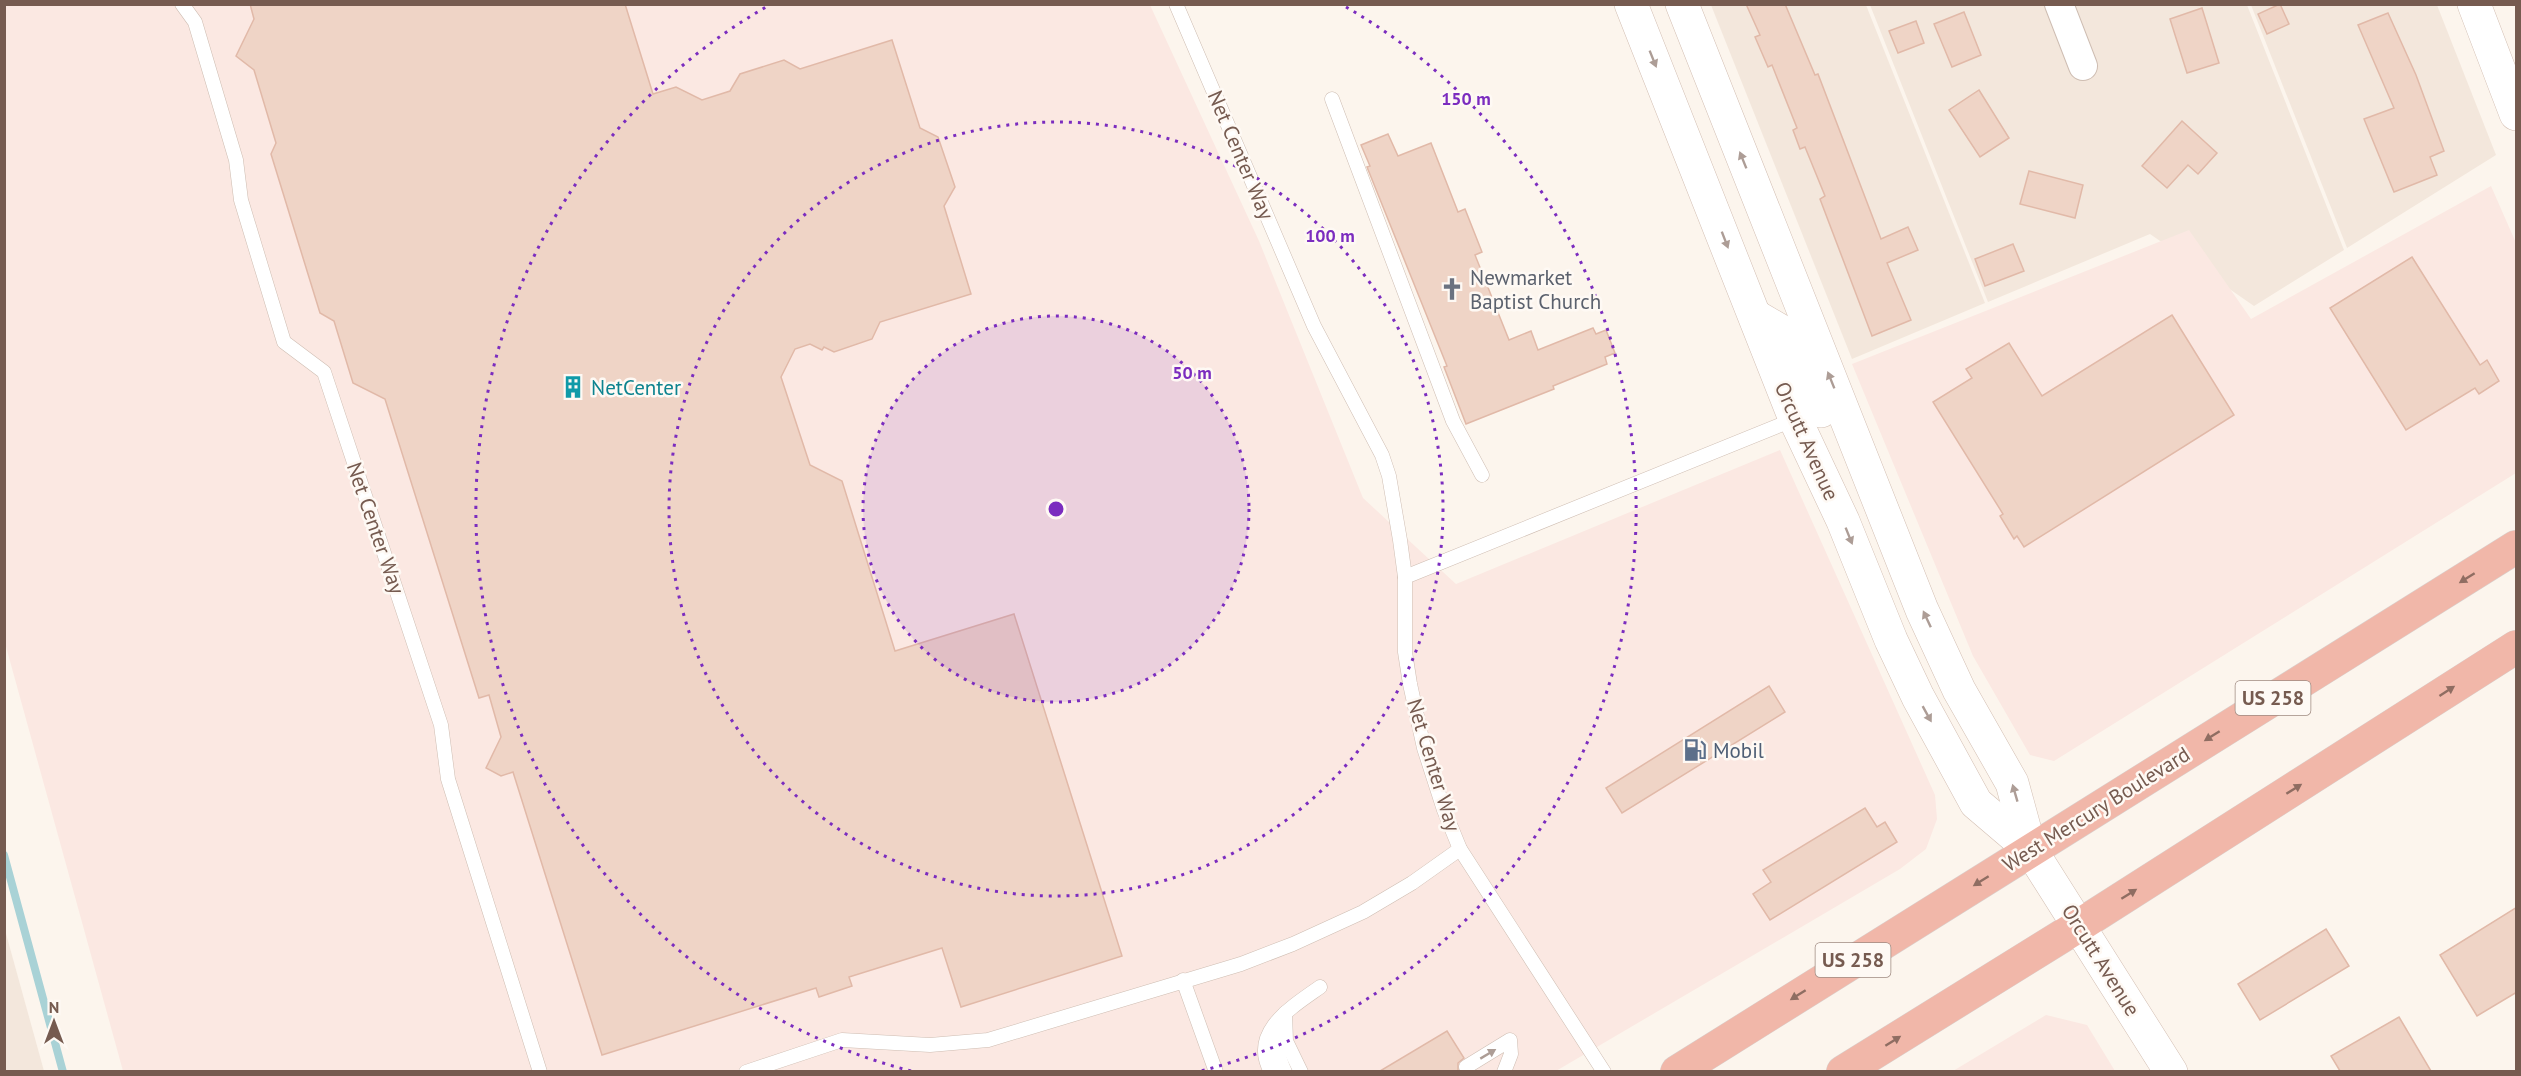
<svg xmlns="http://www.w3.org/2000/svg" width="2521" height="1076" font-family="'PT Sans',sans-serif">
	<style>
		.residential { fill: #f3e7dc }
		.commercial { fill: #fbe8e2 }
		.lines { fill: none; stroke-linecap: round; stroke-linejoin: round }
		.stream { stroke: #a9d2d6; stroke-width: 8 }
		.building { fill: #efd4c6; stroke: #e1b9a8; stroke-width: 1.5 }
		.lane-casing { stroke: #cebdb2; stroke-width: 15 }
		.street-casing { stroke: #cebdb2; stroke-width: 30 }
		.secondary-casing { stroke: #d3bfb3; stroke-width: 34 }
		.highway-casing { stroke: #d9d1ce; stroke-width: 34 }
		.lane { stroke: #fff; stroke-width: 14 }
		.street { stroke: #fff; stroke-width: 28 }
		.secondary { stroke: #fff; stroke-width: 33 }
		.highway { stroke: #f1b7a9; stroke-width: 33 }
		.oneway { fill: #ad9d96 }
		.oneway2 { fill: #8f6d62 }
		.ring { fill: none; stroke: #7b2cbf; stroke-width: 3; stroke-dasharray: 3 6 }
		.labels { text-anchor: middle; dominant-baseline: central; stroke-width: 5; stroke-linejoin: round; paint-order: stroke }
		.shield { fill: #fef9f4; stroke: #9f8a81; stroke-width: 1.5 }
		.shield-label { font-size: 20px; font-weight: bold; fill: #765b50 }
		.street-label { font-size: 21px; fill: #765b50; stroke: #fef9f4 }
		.worship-label { font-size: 21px; fill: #5b616d; stroke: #fef9f4; text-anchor: start }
		.culture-label { font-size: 21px; fill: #0d838f; stroke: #fef9f4; text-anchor: start }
		.service-label { font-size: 21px; fill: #4e5e75; stroke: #fef9f4; text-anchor: start }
		.centre { fill: #7b2cbf; stroke: #fef9f4; stroke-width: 3 }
		.ring-label { font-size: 18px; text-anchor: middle; font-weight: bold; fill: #7b2cbf; stroke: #fef9f4; stroke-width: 5; stroke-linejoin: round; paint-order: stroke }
	</style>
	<rect width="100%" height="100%" fill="#fcf5ed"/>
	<g class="residential">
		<path d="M1711 5H1866L1985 303 1852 359Z"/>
		<path d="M1870 5H2247L2344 250 2254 306 2150 234 1988 302Z"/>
		<path d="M2251 5H2437L2496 155 2347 248Z"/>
		<path d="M4 930H5L44 1071H5Z"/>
	</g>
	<g class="commercial">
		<path d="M4 5H1150L1259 241 1363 498 1456 584 1780 450 1935 795 1937 819 1926 849 1900 869 1556 1071H123L5 643Z"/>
		<path d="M2491 186 2516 243V473L2054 761 2030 755 1973 656 1852 364 2189 230 2251 319Z"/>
		<path d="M2046 1015 2087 1025 2115 1071H1953Z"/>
	</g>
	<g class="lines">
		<path class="stream" d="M4 855 63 1072"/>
	</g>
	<g class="building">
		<path d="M250 4H625L653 94 676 87 702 100 730 91 740 74 784 60 800 69 892 40 920 128 938 137 955 187 944 206 971 294 880 322 872 339 834 352 824 347 822 350 810 344 795 349 781 377 810 465 842 481 895 651 1014 614 1122 956 961 1007 942 948 849 977 852 986 819 997 816 988 602 1055 513 772 501 776 486 768 501 737 489 695 479 698 385 399 353 383 334 321 320 313 271 154 276 143 254 70 236 56 254 19Z"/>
		<path d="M1746 4H1785L1815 75 1818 74 1881 239 1908 227 1918 250 1887 263 1911 320 1872 336 1820 199 1825 196 1805 147 1800 149 1793 130 1797 128 1772 65 1768 67 1755 37 1760 35Z"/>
		<path d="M2280 4 2289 24 2267 34 2258 14Z"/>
		<path d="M2202 8 2219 63 2187 73 2170 19Z"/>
		<path d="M1964 12 1981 55 1952 67 1934 24Z"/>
		<path d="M2388 13 2416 75 2444 151 2430 157 2437 175 2394 192 2364 119 2394 108 2358 25Z"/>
		<path d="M1916 21 1924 43 1898 53 1889 31Z"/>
		<path d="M1979 90 2009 138 1980 157 1949 110Z"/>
		<path d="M2182 121 2217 153 2198 174 2188 165 2167 188 2142 166Z"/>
		<path d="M1388 134 1398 156 1431 143 1458 212 1465 209 1482 252 1475 255 1509 340 1531 331 1538 350 1593 328 1596 334 1606 330 1615 353 1605 357 1607 364 1553 386 1554 389 1466 424 1444 367 1447 366 1369 172 1367 167 1370 166 1361 145Z"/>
		<path d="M2029 171 2083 185 2075 218 2020 204Z"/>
		<path d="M2013 244 2024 271 1985 286 1975 259Z"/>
		<path d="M2412 257 2480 365 2487 360 2499 381 2479 394 2475 388 2406 430 2330 308Z"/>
		<path d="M2172 315 2234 415 2024 547 2017 536 2014 539 2000 516 2003 514 1933 402 1972 378 1966 369 2009 343 2042 396Z"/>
		<path d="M1769 686 1785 712 1622 813 1606 788Z"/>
		<path d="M1865 808 1877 827 1885 822 1897 842 1770 920 1753 894 1771 882 1763 870Z"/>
		<path d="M2517 907V992L2477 1016 2440 955Z"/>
		<path d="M2326 929 2349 966 2260 1020 2238 984Z"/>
		<path d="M2399 1017 2431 1071H2340L2331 1056Z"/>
		<path d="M1447 1031 1464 1058 1458 1063V1071H1380Z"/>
	</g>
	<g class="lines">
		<g class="lane-casing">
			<g id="lane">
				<path d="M182 4 195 22 236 160 241 200 284 342 324 372 441 725 448 779 540 1072"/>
				<path d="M1176 4 1314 326 1382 455 1389 476 1400 540 1405 577V652L1410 684 1424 748 1444 810 1460 849 1604 1072"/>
				<path d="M1332 99 1453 421 1482 475"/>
				<path d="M1405 577 1795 419"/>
				<path d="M1183 980 1216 1072"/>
				<path d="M1285 1013 1286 1041 1301 1072"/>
				<path d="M1278 1029C1275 1045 1278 1057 1285 1072"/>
				<path d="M1466 1067 1510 1040 1511 1054 1504 1072"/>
				<path d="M746 1072 842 1040 930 1045 988 1040 1241 964 1293 944 1363 912 1412 883 1460 849"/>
				<path d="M1271 1072C1249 1032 1292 1007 1320 987"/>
			</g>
		</g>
		<g class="street-casing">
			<path id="street" d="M2059 4 2083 66"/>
		</g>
		<g class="secondary-casing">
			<g id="secondary">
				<path d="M1631 4 1795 419 1843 521 1891 640 1918 697 1976 803 2030 849 2171 1072"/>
				<path d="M1682 4 1922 610 1959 690 2012 783 2030 849"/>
				<path d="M2474 4 2516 114"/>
				<path d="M1755 316 1779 330 1790 344 1821 411"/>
			</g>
		</g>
		<g class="highway-casing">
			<g id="highway">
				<path d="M1677 1072 2516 547"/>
				<path d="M1843 1072 2080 925 2516 647"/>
			</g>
		</g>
		<use href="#lane" class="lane"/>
		<use href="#street" class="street"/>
		<use href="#secondary" class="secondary"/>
		<use href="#highway" class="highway"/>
	</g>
	<defs><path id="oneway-solid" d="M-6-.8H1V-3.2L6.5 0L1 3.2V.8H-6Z" transform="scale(1.5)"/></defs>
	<g class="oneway">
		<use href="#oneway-solid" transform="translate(1653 59) rotate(68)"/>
		<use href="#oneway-solid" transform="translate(1743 160) rotate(-112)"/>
		<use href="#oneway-solid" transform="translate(1725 240) rotate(69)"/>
		<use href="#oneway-solid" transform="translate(1831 380) rotate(-112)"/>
		<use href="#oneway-solid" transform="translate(1849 536) rotate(68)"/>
		<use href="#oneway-solid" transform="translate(1927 619) rotate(-115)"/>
		<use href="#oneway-solid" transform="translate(1927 714) rotate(61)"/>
		<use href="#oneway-solid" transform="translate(2015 793) rotate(-106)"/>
		<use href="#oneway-solid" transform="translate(1488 1054) rotate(-31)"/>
	</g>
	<g class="oneway2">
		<use href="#oneway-solid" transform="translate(2467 578) rotate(148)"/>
		<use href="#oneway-solid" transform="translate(2447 691) rotate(-33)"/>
		<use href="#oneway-solid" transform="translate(2212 736) rotate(148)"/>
		<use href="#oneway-solid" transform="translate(2294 789) rotate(-32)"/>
		<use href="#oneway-solid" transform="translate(1981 881) rotate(148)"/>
		<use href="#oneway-solid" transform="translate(2129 894) rotate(-32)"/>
		<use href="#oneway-solid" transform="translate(1798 995) rotate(148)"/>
		<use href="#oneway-solid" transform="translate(1893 1041) rotate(-32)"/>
	</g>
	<circle cx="1056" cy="509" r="193" fill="#7b2cbf" fill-opacity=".12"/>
	<g class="ring">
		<circle cx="1056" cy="509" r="193"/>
		<circle cx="1056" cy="509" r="387"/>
		<path d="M911 1071A580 580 0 0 1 766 7M1346 7A580 580 0 0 1 1201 1071"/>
	</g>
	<defs>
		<g id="church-bare" transform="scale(1.8)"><path d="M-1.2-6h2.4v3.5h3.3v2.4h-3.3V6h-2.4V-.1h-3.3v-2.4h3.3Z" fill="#6b7280" stroke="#fef9f4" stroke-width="2.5" paint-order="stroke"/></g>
		<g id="building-bare" transform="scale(1.8)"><path d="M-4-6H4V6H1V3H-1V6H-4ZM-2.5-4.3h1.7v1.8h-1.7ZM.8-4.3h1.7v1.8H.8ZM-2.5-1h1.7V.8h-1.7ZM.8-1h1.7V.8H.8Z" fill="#0f9aa8" stroke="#fef9f4" stroke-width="2.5" paint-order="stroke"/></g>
		<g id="fuel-bare" transform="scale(1.8)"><path d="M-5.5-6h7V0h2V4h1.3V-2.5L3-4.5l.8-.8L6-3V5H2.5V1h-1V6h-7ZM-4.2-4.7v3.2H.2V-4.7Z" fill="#5c6f8a" stroke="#fef9f4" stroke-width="2.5" paint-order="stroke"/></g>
	</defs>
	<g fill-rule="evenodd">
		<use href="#church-bare" x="1452" y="289"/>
		<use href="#building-bare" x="573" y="387"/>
		<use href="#fuel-bare" x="1695" y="750"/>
	</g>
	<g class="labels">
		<g class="shield">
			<rect x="2235.5" y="681" width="75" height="34" rx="4.5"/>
			<rect x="1815.5" y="943" width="75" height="34" rx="4.5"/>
		</g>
		<g class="shield-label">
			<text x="2273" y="698">US 258</text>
			<text x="1853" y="960">US 258</text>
		</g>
		<g class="street-label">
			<text transform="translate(1241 155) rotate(67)">Net Center Way</text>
			<text transform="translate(1807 441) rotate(66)">Orcutt Avenue</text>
			<text transform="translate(376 528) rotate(71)">Net Center Way</text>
			<text transform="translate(1434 765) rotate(73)">Net Center Way</text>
			<text transform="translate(2096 809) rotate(-32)">West Mercury Boulevard</text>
			<text transform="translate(2101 960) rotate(58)">Orcutt Avenue</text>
		</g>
		<g class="worship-label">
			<text x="1470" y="277">Newmarket<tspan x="1470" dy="24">Baptist Church</tspan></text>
		</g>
		<g class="culture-label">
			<text x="591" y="387">NetCenter</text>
		</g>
		<g class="service-label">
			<text x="1713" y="750">Mobil</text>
		</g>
	</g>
	<circle cx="1056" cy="509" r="9" class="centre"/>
	<g class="ring-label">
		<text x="1466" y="105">150 m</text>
		<text x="1330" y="242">100 m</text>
		<text x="1192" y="379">50 m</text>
	</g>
	<rect width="2521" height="1076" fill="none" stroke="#765b50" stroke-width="12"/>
	<g transform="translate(54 1022)" stroke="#fef9f4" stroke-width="4.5" paint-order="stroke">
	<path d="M0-4.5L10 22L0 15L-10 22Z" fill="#765b50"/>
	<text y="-9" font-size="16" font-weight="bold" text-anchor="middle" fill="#765b50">N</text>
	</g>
</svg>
